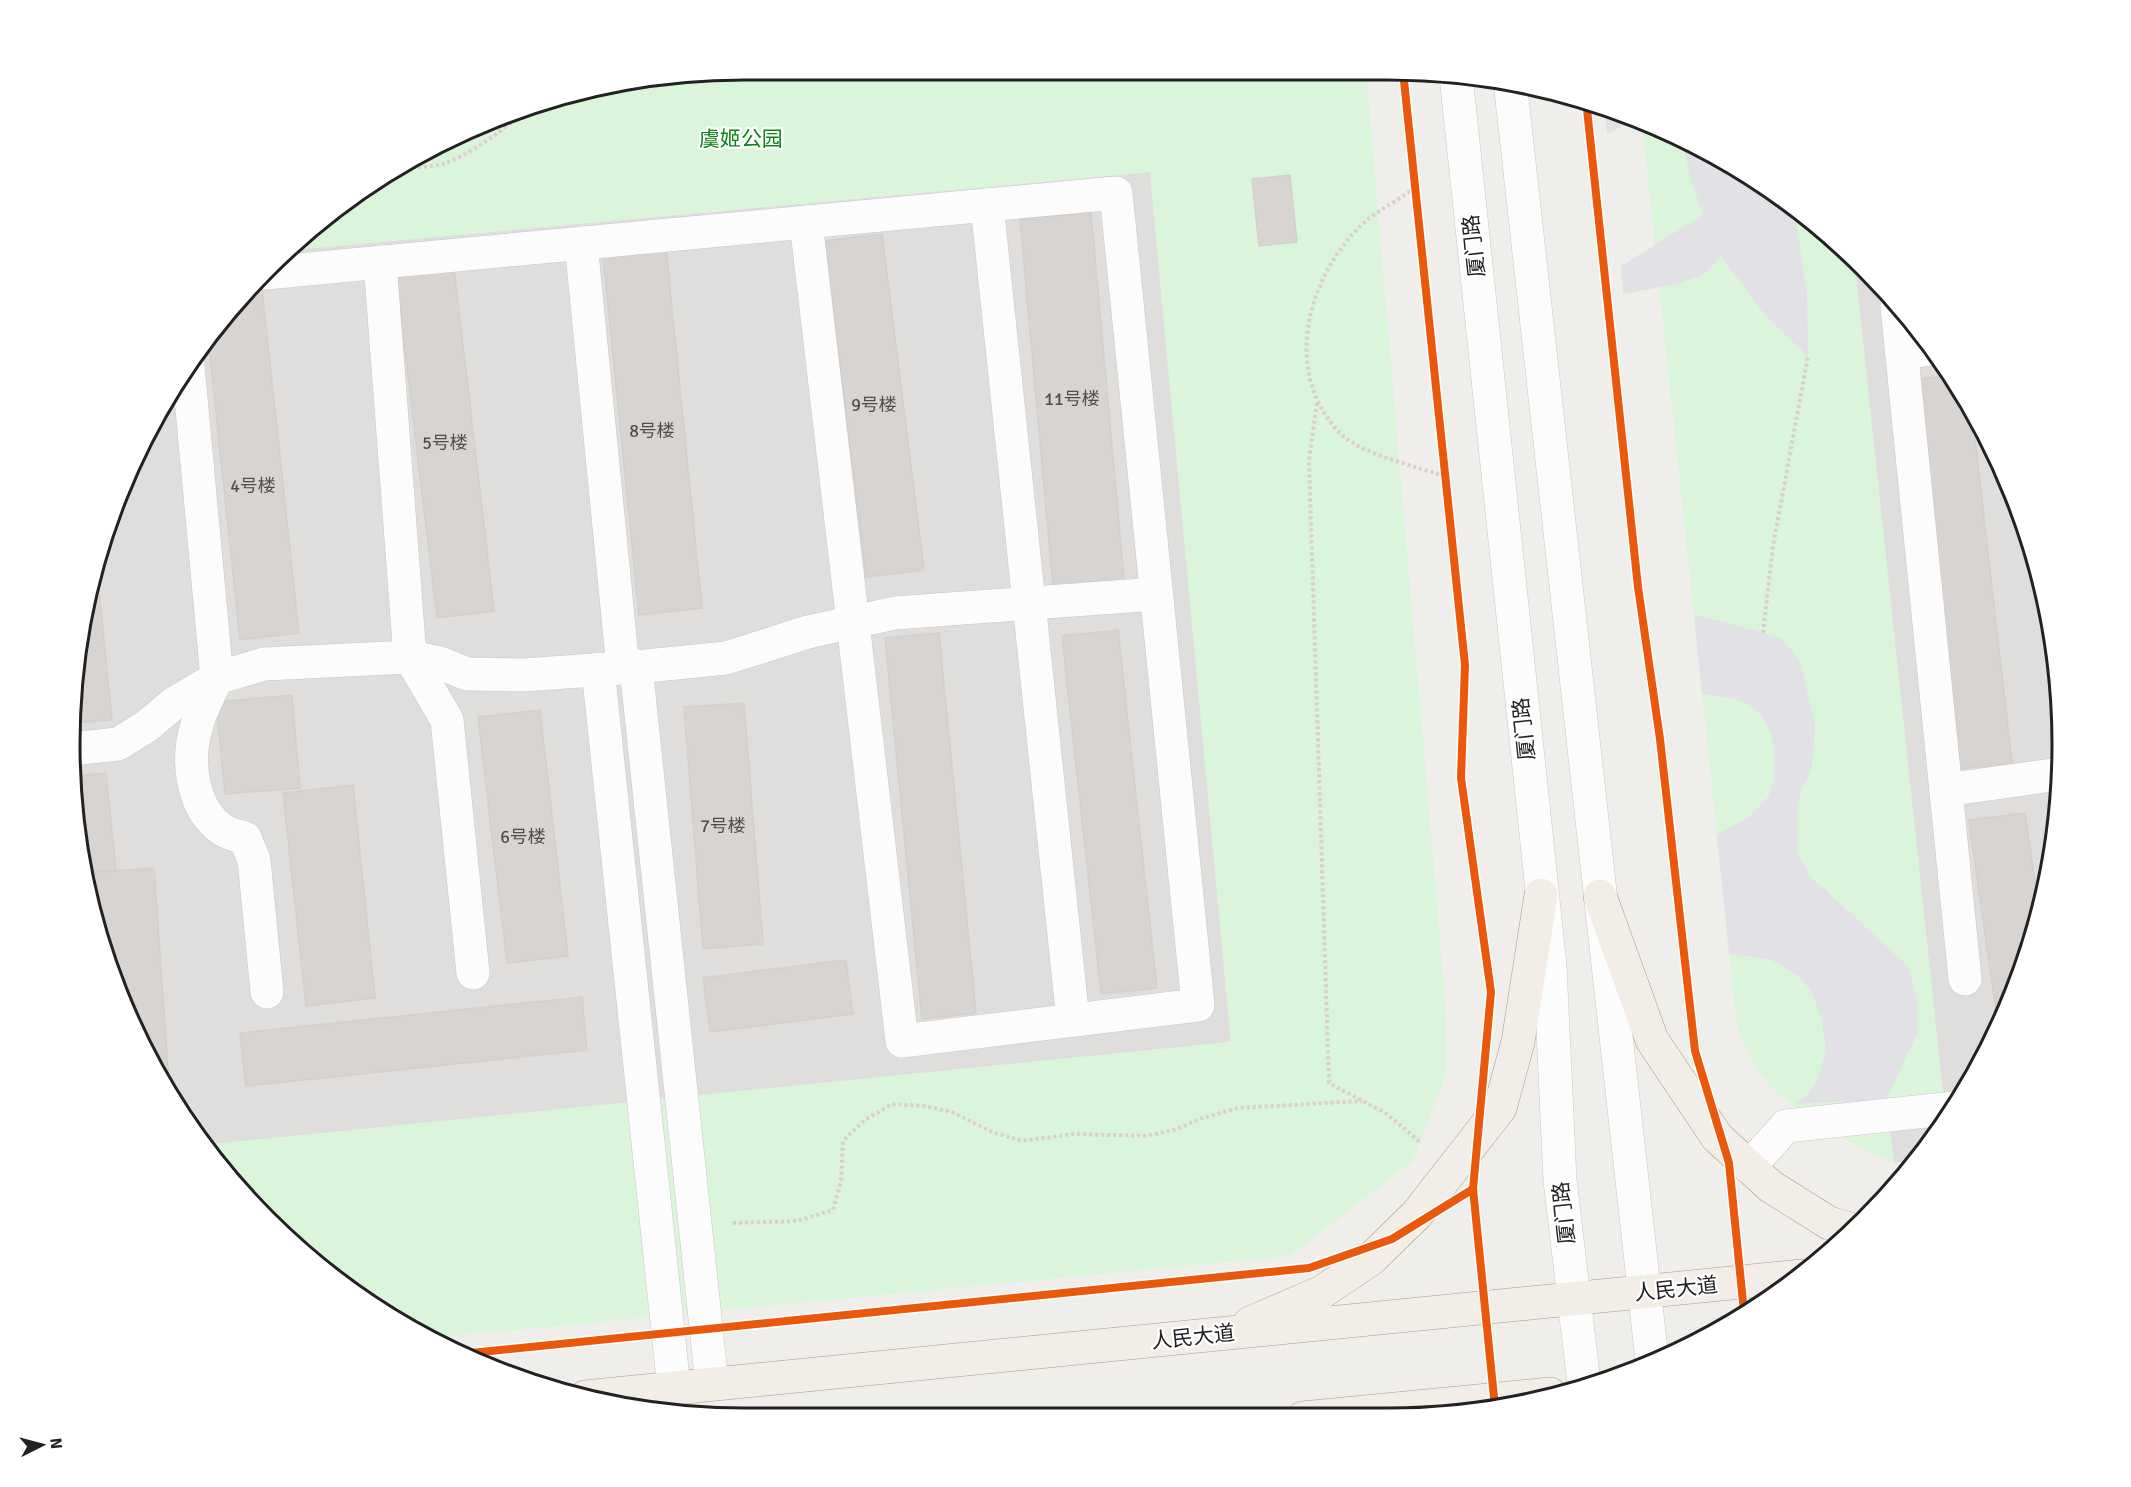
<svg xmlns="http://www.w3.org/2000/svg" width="2131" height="1487" font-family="Signika,'Noto Sans SC',sans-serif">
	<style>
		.residential { fill: #dfdedc }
		.park { fill: #daf5da }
		.plaza { fill: #e2e1e5 }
		.building { fill: #d7d4d2; stroke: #d3d0cc; stroke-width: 1.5 }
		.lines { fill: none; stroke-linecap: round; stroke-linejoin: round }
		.minor-casing { stroke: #c9c8c7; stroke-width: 34 }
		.major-casing { stroke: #a79c86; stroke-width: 34 }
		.path { stroke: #dccecd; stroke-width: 4; stroke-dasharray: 3 3; stroke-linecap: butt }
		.minor { stroke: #fdfcfc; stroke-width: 33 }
		.major { stroke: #f3ede7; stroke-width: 33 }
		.cycleway-casing { stroke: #fff; stroke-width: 11 }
		.cycleway { stroke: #e8590c; stroke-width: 8 }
		.labels { text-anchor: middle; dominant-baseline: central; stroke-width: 4.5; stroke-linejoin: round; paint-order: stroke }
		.number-label { font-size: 18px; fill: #4f4e4e }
		.park-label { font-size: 21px; fill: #0c8416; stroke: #fff }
		.street-label { font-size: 21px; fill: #222; stroke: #fff }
		.rim { fill: none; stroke: #222; stroke-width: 3 }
	</style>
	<rect width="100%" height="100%" fill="#f0eeeb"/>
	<g class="residential">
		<path d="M1150 172 1231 1042 204 1145 183 1119 139 1042 82 875 70 787 75 656 120 485 160 406 236 299 292 250Z"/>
		<path d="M1854 258 1865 267 1949 369 2011 486 2049 612 2062 744 2049 875 2011 1002 1948 1119 1913 1161 1894 1163 1886 1100 1943 1094Z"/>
	</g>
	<g class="park">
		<path d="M744 69H1366L1446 1011 1447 1072 1413 1161 1290 1256 431 1338 368 1304 266 1220 204 1145 1231 1042 1150 172 292 250 369 182 485 120 569 92Z"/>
		<path d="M1642 122 1724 159 1854 258 1943 1094 1886 1100 1894 1163C1854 1146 1812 1123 1778 1094 1759 1078 1746 1050 1737 1027Z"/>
	</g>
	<g class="plaza">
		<path d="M1604 105H1605L1636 119 1607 134Z"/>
		<path d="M1682 140 1724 159 1795 214 1807 294 1808 356 1767 318 1721 256 1704 274 1676 284 1623 294 1621 266 1703 215 1690 178Z"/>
		<path d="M1694 614 1782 638 1800 661 1815 723 1814 748 1811 771 1801 792 1797 812 1798 854 1810 876 1908 966 1918 1002 1917 1034 1886 1100 1793 1104 1805 1097 1816 1083 1826 1051 1822 1020 1811 991 1799 976 1770 959 1729 954 1717 835 1750 816 1769 796 1774 777V752L1770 732 1761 714 1750 705 1738 700 1702 694Z"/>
	</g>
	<g class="building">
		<path d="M1290 175 1297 242 1259 246 1252 179Z"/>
		<path d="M1091 212 1124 580 1053 587 1020 219Z"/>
		<path d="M882 234 924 570 866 577 825 241Z"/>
		<path d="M666 248 702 608 639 615 603 254Z"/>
		<path d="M454 268 494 611 437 618 396 275Z"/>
		<path d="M262 289 299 633 240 640 208 338 236 299 246 291Z"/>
		<path d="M1952 375 1972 412 2012 763 1959 769 1914 380Z"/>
		<path d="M97 571 112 720 73 723 75 656Z"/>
		<path d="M1118 630 1157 988 1101 994 1062 636Z"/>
		<path d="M939 633 976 1013 922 1019 885 638Z"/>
		<path d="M292 695 300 788 225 794 216 702Z"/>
		<path d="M744 703 763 944 703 949 684 707Z"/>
		<path d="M540 710 568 956 507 963 478 717Z"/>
		<path d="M106 773 116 870 82 873 71 777Z"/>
		<path d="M353 785 375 998 306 1006 283 793Z"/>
		<path d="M2025 813 2039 910 2011 1002 1998 1026 1969 820Z"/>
		<path d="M154 868 169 1083 163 1084 139 1042 88 893 87 873Z"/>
		<path d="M846 960 853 1014 710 1032 703 978Z"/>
		<path d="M2014 992 2011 1002 1999 1023 1996 993Z"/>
		<path d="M582 997 587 1050 246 1086 240 1033Z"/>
	</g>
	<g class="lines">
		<g class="minor-casing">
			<g id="minor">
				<path d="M1456 76 1550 966 1560 1180 1584 1383"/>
				<path d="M1510 81 1652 1360"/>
				<path d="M806 222 902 1041 1198 1005 1116 193 987 205"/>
				<path d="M581 243 623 668"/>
				<path d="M380 262 410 657 447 720 473 973"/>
				<path d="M266 273 987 205 1073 1020"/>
				<path d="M1897 307 1965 979"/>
				<path d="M1902 353 1932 349"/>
				<path d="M188 366 217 678C210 693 201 709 197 725 186 759 191 809 223 830 229 834 238 836 245 838L254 860 267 992"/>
				<path d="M636 667 712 1384"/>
				<path d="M598 669 674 1388"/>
				<path d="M72 749 118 744 147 726 173 704 217 678 264 664 410 657 440 663 467 674 524 675 636 667 726 658 808 632 895 613 1156 594"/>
				<path d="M1946 790 2059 774"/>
				<path d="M1749 1167 1786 1126 1954 1108"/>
			</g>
		</g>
		<g class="major-casing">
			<g id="major">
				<path d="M1600 896 1652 1040 1717 1137 1770 1186 1829 1223 1854 1230"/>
				<path d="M1250 1323 1322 1292 1371 1259 1417 1214 1500 1108 1518 1042 1541 895"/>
				<path d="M585 1397 1801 1276"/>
				<path d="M1303 1418 1550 1394"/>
			</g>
		</g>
		<g class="path">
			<path d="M400 166C413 168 430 167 443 164 466 157 513 125 528 106"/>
			<path d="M1415 188C1399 199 1381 209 1366 221 1306 274 1280 376 1343 436 1361 453 1419 468 1445 476"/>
			<path d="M1317 403 1309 460 1329 1083 1387 1114 1420 1142"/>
			<path d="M1763 633 1773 546 1808 356"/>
			<path d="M733 1223 797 1221 833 1210 841 1180 843 1141 865 1120 892 1104 925 1106 952 1112 992 1132 1022 1141 1074 1134 1146 1136 1174 1130 1200 1119 1238 1108 1362 1101"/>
		</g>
		<use href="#minor" class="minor"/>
		<use href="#major" class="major"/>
		<g class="cycleway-casing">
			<g id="cycleway">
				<path d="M1403 71 1465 665 1461 778 1491 992 1473 1189 1495 1407"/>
				<path d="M1586 100 1638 587 1660 739 1695 1051 1729 1163 1744 1312"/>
				<path d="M461 1354 1309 1268 1392 1239 1473 1189"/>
			</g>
		</g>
		<use href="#cycleway" class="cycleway"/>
	</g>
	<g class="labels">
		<g class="number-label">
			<text x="1072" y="399">11号楼</text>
			<text x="874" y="405">9号楼</text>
			<text x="652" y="431">8号楼</text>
			<text x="445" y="443">5号楼</text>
			<text x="253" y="486">4号楼</text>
			<text x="723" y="826">7号楼</text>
			<text x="523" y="837">6号楼</text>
		</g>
		<g class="park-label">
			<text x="741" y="139">虞姬公园</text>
		</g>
		<g class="street-label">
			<text transform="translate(1474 246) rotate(-96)">厦门路</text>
			<text transform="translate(1524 729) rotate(-96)">厦门路</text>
			<text transform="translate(1564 1213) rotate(-96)">厦门路</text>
			<text transform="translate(1676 1289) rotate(-6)">人民大道</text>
			<text transform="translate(1193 1337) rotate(-6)">人民大道</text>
		</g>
	</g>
	<path d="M0 0H2131V1487H0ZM744 80H1388A664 664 0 0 1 2052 744V744A664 664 0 0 1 1388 1408H744A664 664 0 0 1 80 744V744A664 664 0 0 1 744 80Z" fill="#fff" fill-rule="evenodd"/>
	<path class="rim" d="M744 80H1388A664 664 0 0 1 2052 744V744A664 664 0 0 1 1388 1408H744A664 664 0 0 1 80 744V744A664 664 0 0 1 744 80Z"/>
	<g transform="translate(42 1445) rotate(84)" stroke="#ffffff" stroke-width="4.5" paint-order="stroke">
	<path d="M0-4.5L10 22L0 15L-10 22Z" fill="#222222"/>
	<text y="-9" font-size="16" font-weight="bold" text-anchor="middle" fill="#222222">N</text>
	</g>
</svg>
